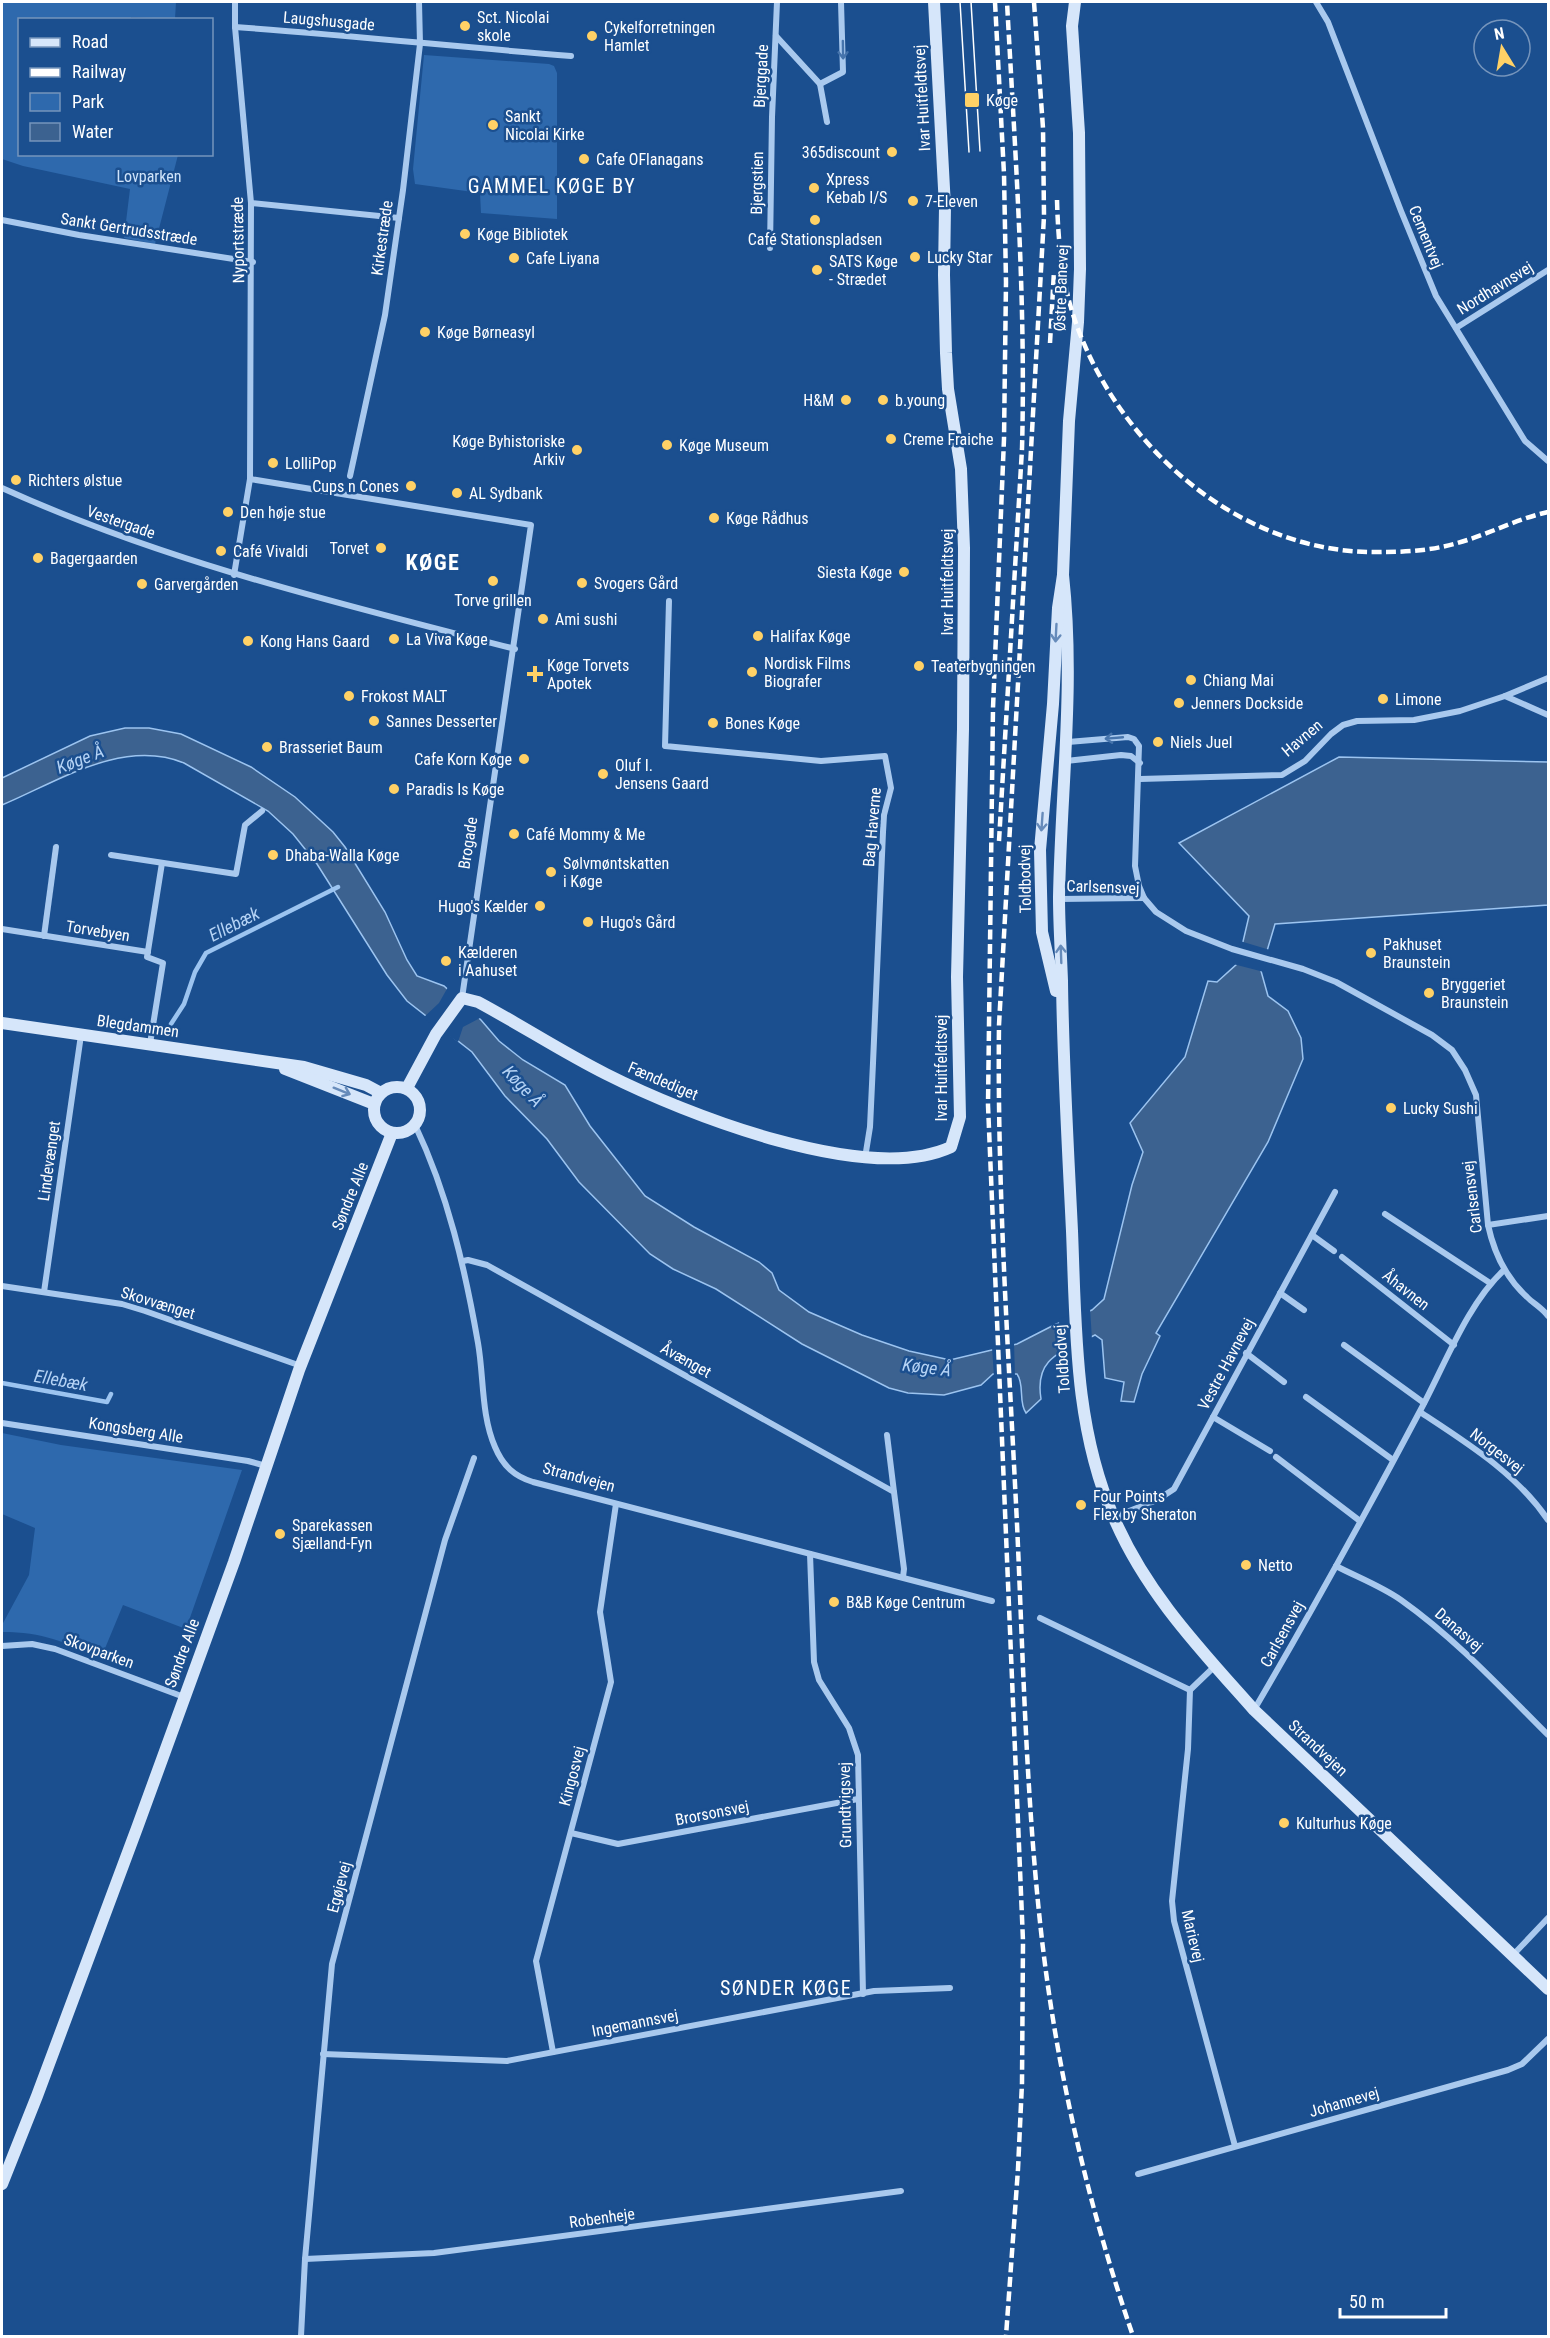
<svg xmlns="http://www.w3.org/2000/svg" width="1550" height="2338" font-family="'Roboto Condensed',sans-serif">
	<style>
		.green { fill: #2e69ad }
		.water { fill: #3c6290; stroke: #9cc4f0; stroke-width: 1.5 }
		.pier { fill: #1b4f8f }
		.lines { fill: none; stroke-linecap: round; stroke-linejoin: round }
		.stream { stroke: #9cc4f0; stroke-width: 4.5 }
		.street { stroke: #a9c9ee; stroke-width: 6 }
		.secondary { stroke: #d6e6fa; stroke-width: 12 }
		.tram { stroke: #fff; stroke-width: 1.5 }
		.rail { stroke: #fff; stroke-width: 4.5; stroke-dasharray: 10 4.5; stroke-linecap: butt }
		.oneway { stroke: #4674ac }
		.oneway2 { stroke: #668bba }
		.poi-dot { fill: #ffd166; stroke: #1b4f8f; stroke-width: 2 }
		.labels { text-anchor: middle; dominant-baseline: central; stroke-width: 5; stroke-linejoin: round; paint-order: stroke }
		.poi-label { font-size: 16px; fill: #fff; stroke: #1b4f8f; text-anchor: start }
		.street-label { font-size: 16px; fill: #fff; stroke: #1b4f8f }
		.park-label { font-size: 16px; fill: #cfe3fa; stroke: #1b4f8f }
		.water-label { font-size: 18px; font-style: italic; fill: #b5d3f5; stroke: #1b4f8f }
		.quarter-label { font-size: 20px; letter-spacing: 1.5px; fill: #fff; stroke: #1b4f8f }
		.district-label { font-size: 22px; font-weight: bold; letter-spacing: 1.5px; fill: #fff; stroke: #1b4f8f }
	</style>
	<rect width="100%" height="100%" fill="#1b4f8f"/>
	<g class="green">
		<path d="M2 2H176L175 19 131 17V20H20V154L178 155 155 244 124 238 130 189 23 166 2 159Z"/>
		<path d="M424 55 549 64 554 66 557 73V219L481 213 480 193 415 184 413 169Z"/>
		<path d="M2 1433 61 1445 242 1470 186 1629 123 1605 101 1658C63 1642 44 1632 2 1632V1625L29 1575 35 1528 2 1514Z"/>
	</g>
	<path class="water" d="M125 728H149L181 734 251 767 295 797 333 832 345 847 385 912 407 960 417 976 444 986 481 1020 499 1041 523 1060 565 1085 590 1126 645 1196 694 1227 759 1262 772 1273 779 1290 809 1312 862 1335 909 1351 950 1360 1017 1344 1054 1325 1092 1310 1104 1299 1132 1185 1143 1152 1130 1123 1185 1057 1208 981 1217 982 1238 963 1249 916 1179 843 1339 757 1548 762V905L1275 924 1261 971 1268 996 1288 1011 1301 1038 1303 1059 1268 1142 1156 1333 1160 1336 1142 1374 1134 1402 1121 1401 1124 1382 1105 1378 1102 1340 1095 1335C1063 1352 1034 1356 1041 1399L1026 1413C1018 1402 1025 1385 1017 1374H993L981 1385 944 1395 908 1393 889 1388 802 1344 716 1289 673 1269 650 1254 579 1182 547 1139 505 1096 472 1052 407 1001 387 975 317 864 293 834 268 811 184 763C122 738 57 782 2 805V778L90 736Z"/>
	<g class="pier">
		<path d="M1240 941 1270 950 1264 972 1233 964Z"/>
		<path d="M448 987 482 1017 463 1027 458 1042 423 1018 439 1003Z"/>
		<path d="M1090 1308 1092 1340 1060 1357 1059 1319Z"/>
		<path d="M1014 1342 1015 1377H994L992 1347Z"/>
	</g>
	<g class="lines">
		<g class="stream">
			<path d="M171 1024 184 1004 195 972 206 953 338 887"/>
			<path d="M2 1383 107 1402 111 1394"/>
		</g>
		<g class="street">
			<path d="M235 2V27L251 203 250 479"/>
			<path d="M1316 2 1328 22 1401 211 1436 296 1525 441 1548 461"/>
			<path d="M235 27C347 35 459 47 571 56"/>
			<path d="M776 36 820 84 827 122"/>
			<path d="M820 84 843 72 841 2"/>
			<path d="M251 203 399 218"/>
			<path d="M2 220 79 235 253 262"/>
			<path d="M770 248 772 117 777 2"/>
			<path d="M1456 328 1548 270"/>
			<path d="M350 476 385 315 403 190 420 44 419 2"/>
			<path d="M2 488C165 562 341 604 515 649"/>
			<path d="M234 575 250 479 531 525 462 998"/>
			<path d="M669 601 665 746 821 761 885 756 891 788 884 815 883 832 873 1063 870 1127 865 1158"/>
			<path d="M1505 696 1548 715"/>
			<path d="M1068 742 1128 737 1134 739 1139 746 1135 866 1139 886 1144 898 1156 912 1186 931 1232 949 1303 969 1336 982 1432 1035 1452 1050 1465 1070 1476 1095 1488 1225C1494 1253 1505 1277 1527 1297 1534 1304 1542 1308 1548 1316"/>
			<path d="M1066 761 1121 755 1131 756 1140 763"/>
			<path d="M1140 779 1282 775 1305 761 1331 734 1343 725 1357 721 1414 720 1460 711 1505 696 1548 678"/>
			<path d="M111 855 236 874 245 825 262 811"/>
			<path d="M1059 899 1144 898"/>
			<path d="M2 929 148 952"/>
			<path d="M44 936 56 847"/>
			<path d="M150 1044 163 963 147 957 162 863"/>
			<path d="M415 1125C448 1194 465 1269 478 1343 484 1377 481 1415 495 1447 503 1466 514 1476 533 1482L992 1601"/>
			<path d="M1385 1214 1490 1283"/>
			<path d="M1488 1225 1548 1216"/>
			<path d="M1312 1235 1334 1251"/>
			<path d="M1342 1257 1454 1345"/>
			<path d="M463 1261 468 1260 487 1265 894 1492 904 1569 903 1577"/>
			<path d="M2 1286 122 1304 145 1311 301 1366"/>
			<path d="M44 1292 81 1035"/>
			<path d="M1280 1293 1304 1310"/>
			<path d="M1344 1345 1424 1403"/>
			<path d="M1246 1353 1284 1382"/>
			<path d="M1306 1397 1393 1460"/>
			<path d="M1420 1412C1467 1443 1516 1473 1548 1520"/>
			<path d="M1213 1417 1270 1451"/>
			<path d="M2 1423 248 1461 266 1466"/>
			<path d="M887 1435 894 1492"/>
			<path d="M1276 1457 1360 1521"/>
			<path d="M1114 1517 1157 1500 1174 1489 1335 1192"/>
			<path d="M810 1554 814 1662 819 1680 849 1728 858 1755 863 1994"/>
			<path d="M1336 1566C1357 1577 1381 1586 1401 1600 1456 1639 1501 1688 1548 1735"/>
			<path d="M1040 1618 1190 1690 1215 1666"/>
			<path d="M2 1646 32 1644 55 1649 184 1697"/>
			<path d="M1190 1690 1188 1749 1172 1901 1174 1921 1235 2146"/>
			<path d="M1254 1710C1312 1611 1367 1511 1420 1411 1444 1367 1467 1304 1504 1270"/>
			<path d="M571 1833 618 1844 858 1799"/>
			<path d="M1513 1955 1548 1918"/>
			<path d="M553 2052 536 1961 611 1682 600 1612 616 1504"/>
			<path d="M323 2054 507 2061 874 1991 950 1988"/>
			<path d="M1138 2174 1508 2070 1522 2064 1548 2039"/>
			<path d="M305 2259 434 2253 901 2191"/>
			<path d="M301 2336 305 2259 332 1964 445 1540 474 1458"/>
		</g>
		<g class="secondary">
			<path d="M1063 575C1075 685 1061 788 1059 897 1059 925 1061 953 1062 981 1063 1064 1068 1148 1072 1231 1076 1328 1074 1427 1114 1518 1146 1593 1201 1650 1254 1710L1548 1989"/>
			<path d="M1056 991 1042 932 1040 850 1053 704 1058 608 1063 575 1069 421 1078 322 1080 269 1079 133 1072 26 1075 2"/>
			<path d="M2 1023 304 1067 366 1085 381 1093"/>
			<path d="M285 1069 374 1104"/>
			<circle cx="397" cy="1110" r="23"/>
			<path d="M407 1088 436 1034 462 998 478 1002C521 1025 562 1052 606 1074 685 1114 867 1186 951 1147L960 1117 957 977 963 729 964 548 961 469 948 389 946 353 944 275 945 207 934 2"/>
			<path d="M2 2184 37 2096 137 1828 234 1562 299 1370 392 1133"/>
		</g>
		<g class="tram">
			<path d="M960 2 969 152"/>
			<path d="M971 2 980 151"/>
		</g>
		<g class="rail">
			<path d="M995 2 1004 174 1006 282 1004 439 993 708 988 1105 1023 1941 1022 2083 1018 2169 1006 2336"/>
			<path d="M1034 2 1043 128 1044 216 999 1025C997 1192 1009 1358 1017 1524 1023 1657 1026 1790 1040 1922 1055 2064 1087 2202 1133 2336"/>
			<path d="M1057 200C1058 237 1061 273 1071 308 1111 441 1238 556 1382 552 1401 552 1422 551 1441 547 1478 540 1512 520 1548 512"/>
			<path d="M1050 343 1054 271"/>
			<path d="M999 841 1022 449C1026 300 1015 151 1007 2"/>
		</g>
	</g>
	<defs><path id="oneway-shaft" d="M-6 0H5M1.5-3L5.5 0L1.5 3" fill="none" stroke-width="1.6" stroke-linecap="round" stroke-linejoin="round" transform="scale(1.5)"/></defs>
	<g class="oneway">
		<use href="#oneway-shaft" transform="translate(843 50) rotate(89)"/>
		<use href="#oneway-shaft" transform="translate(1114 738) rotate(175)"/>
	</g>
	<g class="oneway2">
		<use href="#oneway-shaft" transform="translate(1056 633) rotate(93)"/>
		<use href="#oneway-shaft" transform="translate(1042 822) rotate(94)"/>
		<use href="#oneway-shaft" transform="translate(1061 954) rotate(-92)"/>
		<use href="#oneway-shaft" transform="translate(342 1091) rotate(22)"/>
	</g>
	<g class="poi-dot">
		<circle cx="465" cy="26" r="6"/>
		<circle cx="592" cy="36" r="6"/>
		<rect x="964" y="92" width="16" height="16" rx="3"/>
		<circle cx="493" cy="125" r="6"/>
		<circle cx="892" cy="152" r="6"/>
		<circle cx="584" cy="159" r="6"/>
		<circle cx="814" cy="188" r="6"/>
		<circle cx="913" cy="201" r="6"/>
		<circle cx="815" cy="220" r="6"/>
		<circle cx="465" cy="234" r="6"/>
		<circle cx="915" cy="257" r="6"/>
		<circle cx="514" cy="258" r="6"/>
		<circle cx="817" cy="270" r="6"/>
		<circle cx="425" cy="332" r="6"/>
		<circle cx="846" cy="400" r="6"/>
		<circle cx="883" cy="400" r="6"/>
		<circle cx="891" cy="439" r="6"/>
		<circle cx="667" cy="445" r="6"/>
		<circle cx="577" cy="450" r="6"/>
		<circle cx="273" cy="463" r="6"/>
		<circle cx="16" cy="480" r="6"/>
		<circle cx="411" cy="486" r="6"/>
		<circle cx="457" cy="493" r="6"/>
		<circle cx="228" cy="512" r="6"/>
		<circle cx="714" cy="518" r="6"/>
		<circle cx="381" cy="548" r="6"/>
		<circle cx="221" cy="551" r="6"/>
		<circle cx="38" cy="558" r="6"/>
		<circle cx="904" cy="572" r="6"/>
		<circle cx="493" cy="581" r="6"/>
		<circle cx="582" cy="583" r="6"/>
		<circle cx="142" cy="584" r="6"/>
		<circle cx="543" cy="619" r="6"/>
		<circle cx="758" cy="636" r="6"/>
		<circle cx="394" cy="639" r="6"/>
		<circle cx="248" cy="641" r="6"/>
		<circle cx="919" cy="666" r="6"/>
		<circle cx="752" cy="672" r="6"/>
		<path d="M532 665h6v6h6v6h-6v6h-6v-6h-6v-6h6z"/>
		<circle cx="1191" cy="680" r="6"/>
		<circle cx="349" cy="696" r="6"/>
		<circle cx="1383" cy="699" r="6"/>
		<circle cx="1179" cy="703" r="6"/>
		<circle cx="374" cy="721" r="6"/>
		<circle cx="713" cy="723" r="6"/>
		<circle cx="1158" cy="742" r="6"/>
		<circle cx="267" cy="747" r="6"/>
		<circle cx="524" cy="759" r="6"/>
		<circle cx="603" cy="774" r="6"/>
		<circle cx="394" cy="789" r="6"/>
		<circle cx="514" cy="834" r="6"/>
		<circle cx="273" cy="855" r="6"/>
		<circle cx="551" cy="872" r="6"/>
		<circle cx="540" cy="906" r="6"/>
		<circle cx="588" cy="922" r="6"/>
		<circle cx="1371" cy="953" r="6"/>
		<circle cx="446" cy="961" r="6"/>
		<circle cx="1429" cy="993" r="6"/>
		<circle cx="1391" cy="1108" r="6"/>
		<circle cx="1081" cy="1505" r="6"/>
		<circle cx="280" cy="1534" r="6"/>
		<circle cx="1246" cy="1565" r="6"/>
		<circle cx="834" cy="1602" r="6"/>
		<circle cx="1284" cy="1823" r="6"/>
	</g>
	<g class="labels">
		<g class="poi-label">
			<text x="477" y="17">Sct. Nicolai<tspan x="477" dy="18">skole</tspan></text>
			<text x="604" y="27">Cykelforretningen<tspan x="604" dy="18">Hamlet</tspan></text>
			<text x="986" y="100">Køge</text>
			<text x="505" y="116">Sankt<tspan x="505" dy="18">Nicolai Kirke</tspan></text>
			<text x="880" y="152" text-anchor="end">365discount</text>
			<text x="596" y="159">Cafe OFlanagans</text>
			<text x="826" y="179">Xpress<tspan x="826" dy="18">Kebab I/S</tspan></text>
			<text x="925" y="201">7-Eleven</text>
			<text x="477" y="234">Køge Bibliotek</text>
			<text x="815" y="239" text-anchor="middle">Café Stationspladsen</text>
			<text x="927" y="257">Lucky Star</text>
			<text x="526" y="258">Cafe Liyana</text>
			<text x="829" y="261">SATS Køge<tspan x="829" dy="18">- Strædet</tspan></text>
			<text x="437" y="332">Køge Børneasyl</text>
			<text x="834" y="400" text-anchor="end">H&amp;M</text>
			<text x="895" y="400">b.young</text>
			<text x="903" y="439">Creme Fraiche</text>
			<text x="565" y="441" text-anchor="end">Køge Byhistoriske<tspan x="565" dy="18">Arkiv</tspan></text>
			<text x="679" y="445">Køge Museum</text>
			<text x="285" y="463">LolliPop</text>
			<text x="28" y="480">Richters ølstue</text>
			<text x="399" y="486" text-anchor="end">Cups n Cones</text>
			<text x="469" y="493">AL Sydbank</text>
			<text x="240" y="512">Den høje stue</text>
			<text x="726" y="518">Køge Rådhus</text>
			<text x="369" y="548" text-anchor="end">Torvet</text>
			<text x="233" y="551">Café Vivaldi</text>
			<text x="50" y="558">Bagergaarden</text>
			<text x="892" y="572" text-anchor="end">Siesta Køge</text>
			<text x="594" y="583">Svogers Gård</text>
			<text x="154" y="584">Garvergården</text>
			<text x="493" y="600" text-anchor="middle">Torve grillen</text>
			<text x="555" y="619">Ami sushi</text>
			<text x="770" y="636">Halifax Køge</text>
			<text x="406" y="639">La Viva Køge</text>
			<text x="260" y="641">Kong Hans Gaard</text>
			<text x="764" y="663">Nordisk Films<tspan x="764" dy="18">Biografer</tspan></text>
			<text x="547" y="665">Køge Torvets<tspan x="547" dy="18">Apotek</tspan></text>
			<text x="931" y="666">Teaterbygningen</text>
			<text x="1203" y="680">Chiang Mai</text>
			<text x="361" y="696">Frokost MALT</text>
			<text x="1395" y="699">Limone</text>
			<text x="1191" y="703">Jenners Dockside</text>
			<text x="386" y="721">Sannes Desserter</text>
			<text x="725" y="723">Bones Køge</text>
			<text x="1170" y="742">Niels Juel</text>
			<text x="279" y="747">Brasseriet Baum</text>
			<text x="512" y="759" text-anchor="end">Cafe Korn Køge</text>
			<text x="615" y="765">Oluf I.<tspan x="615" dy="18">Jensens Gaard</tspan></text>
			<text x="406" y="789">Paradis Is Køge</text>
			<text x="526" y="834">Café Mommy &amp; Me</text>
			<text x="285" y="855">Dhaba-Walla Køge</text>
			<text x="563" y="863">Sølvmøntskatten<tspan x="563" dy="18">i Køge</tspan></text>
			<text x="528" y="906" text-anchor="end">Hugo's Kælder</text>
			<text x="600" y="922">Hugo's Gård</text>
			<text x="1383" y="944">Pakhuset<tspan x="1383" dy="18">Braunstein</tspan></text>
			<text x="458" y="952">Kælderen<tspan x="458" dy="18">i Aahuset</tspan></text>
			<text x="1441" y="984">Bryggeriet<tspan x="1441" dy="18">Braunstein</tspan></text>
			<text x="1403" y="1108">Lucky Sushi</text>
			<text x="1093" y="1496">Four Points<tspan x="1093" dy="18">Flex by Sheraton</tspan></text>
			<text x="292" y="1525">Sparekassen<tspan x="292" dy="18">Sjælland-Fyn</tspan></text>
			<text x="1258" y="1565">Netto</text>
			<text x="846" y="1602">B&amp;B Køge Centrum</text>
			<text x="1296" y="1823">Kulturhus Køge</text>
		</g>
		<g class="street-label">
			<text transform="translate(329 21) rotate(5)">Laugshusgade</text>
			<text transform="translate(761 76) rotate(-87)">Bjerggade</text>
			<text transform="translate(922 98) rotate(-93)">Ivar Huitfeldtsvej</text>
			<text transform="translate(757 183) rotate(-89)">Bjergstien</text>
			<text transform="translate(129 229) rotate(9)">Sankt Gertrudsstræde</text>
			<text transform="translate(1426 237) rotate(68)">Cementvej</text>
			<text transform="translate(382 238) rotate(-82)">Kirkestræde</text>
			<text transform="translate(238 240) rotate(-91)">Nyportstræde</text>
			<text transform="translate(1061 288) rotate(-88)">Østre Banevej</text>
			<text transform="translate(1495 288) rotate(-32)">Nordhavnsvej</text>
			<text transform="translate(121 522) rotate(19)">Vestergade</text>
			<text transform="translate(947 582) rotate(-90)">Ivar Huitfeldtsvej</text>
			<text transform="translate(1302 738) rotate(-40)">Havnen</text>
			<text transform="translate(872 827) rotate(-85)">Bag Haverne</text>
			<text transform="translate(468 843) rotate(-81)">Brogade</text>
			<text transform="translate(1025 879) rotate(-91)">Toldbodvej</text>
			<text transform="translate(1103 887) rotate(2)">Carlsensvej</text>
			<text transform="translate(98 931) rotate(9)">Torvebyen</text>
			<text transform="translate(138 1026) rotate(8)">Blegdammen</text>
			<text transform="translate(941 1068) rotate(-90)">Ivar Huitfeldtsvej</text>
			<text transform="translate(663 1081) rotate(23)">Fændediget</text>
			<text transform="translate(49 1161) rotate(-82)">Lindevænget</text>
			<text transform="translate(350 1196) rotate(-68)">Søndre Alle</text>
			<text transform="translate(1472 1197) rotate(-97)">Carlsensvej</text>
			<text transform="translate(1406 1290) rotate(38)">Åhavnen</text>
			<text transform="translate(158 1303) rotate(17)">Skovvænget</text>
			<text transform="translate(1062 1359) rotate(-94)">Toldbodvej</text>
			<text transform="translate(686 1360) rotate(29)">Åvænget</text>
			<text transform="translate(1226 1364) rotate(-62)">Vestre Havnevej</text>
			<text transform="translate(136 1430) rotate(9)">Kongsberg Alle</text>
			<text transform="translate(1497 1451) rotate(38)">Norgesvej</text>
			<text transform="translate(579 1477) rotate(15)">Strandvejen</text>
			<text transform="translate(1459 1630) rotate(41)">Danasvej</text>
			<text transform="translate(1282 1634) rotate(-61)">Carlsensvej</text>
			<text transform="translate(99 1651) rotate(20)">Skovparken</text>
			<text transform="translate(182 1653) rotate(-70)">Søndre Alle</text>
			<text transform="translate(1318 1748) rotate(43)">Strandvejen</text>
			<text transform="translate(572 1776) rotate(-75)">Kingosvej</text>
			<text transform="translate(845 1805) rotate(-91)">Grundtvigsvej</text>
			<text transform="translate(712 1813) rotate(-11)">Brorsonsvej</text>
			<text transform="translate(339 1887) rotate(-75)">Egøjevej</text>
			<text transform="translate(1193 1936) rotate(77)">Marievej</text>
			<text transform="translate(635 2023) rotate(-11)">Ingemannsvej</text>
			<text transform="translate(1344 2102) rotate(-16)">Johannevej</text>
			<text transform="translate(602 2218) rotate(-8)">Robenheje</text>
		</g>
		<g class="park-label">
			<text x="149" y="176">Lovparken</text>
		</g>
		<g class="water-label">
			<text transform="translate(80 759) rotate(-21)">Køge Å</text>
			<text transform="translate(234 924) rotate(-27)">Ellebæk</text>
			<text transform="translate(523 1086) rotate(47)">Køge Å</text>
			<text transform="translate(927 1367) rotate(7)">Køge Å</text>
			<text transform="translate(61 1380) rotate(10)">Ellebæk</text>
		</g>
		<g class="quarter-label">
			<text x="552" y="186">GAMMEL KØGE BY</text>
			<text x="786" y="1988">SØNDER KØGE</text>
		</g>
		<g class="district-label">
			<text x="433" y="562">KØGE</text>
		</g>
	</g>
	<rect width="1550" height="2338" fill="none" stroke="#ffffff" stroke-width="6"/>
	<rect x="18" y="18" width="195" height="138" fill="#1b4f8f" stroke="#7695bc" stroke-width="1.5"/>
	<rect x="30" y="38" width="30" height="9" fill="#d6e6fa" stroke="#7695bc" stroke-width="1.5"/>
	<text x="72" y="48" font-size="18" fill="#ffffff">Road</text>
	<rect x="30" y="68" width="30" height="9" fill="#ffffff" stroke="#7695bc" stroke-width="1.5"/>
	<text x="72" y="78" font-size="18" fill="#ffffff">Railway</text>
	<rect x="30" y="93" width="30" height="18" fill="#2e69ad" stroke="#7695bc" stroke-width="1.5"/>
	<text x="72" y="108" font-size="18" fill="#ffffff">Park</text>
	<rect x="30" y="123" width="30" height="18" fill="#3c6290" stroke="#7695bc" stroke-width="1.5"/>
	<text x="72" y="138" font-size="18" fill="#ffffff">Water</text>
	<g transform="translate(1502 48) rotate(349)"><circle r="28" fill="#1b4f8f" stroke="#7695bc" stroke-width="1.5"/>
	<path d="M0-4.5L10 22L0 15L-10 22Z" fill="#ffd166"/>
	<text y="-9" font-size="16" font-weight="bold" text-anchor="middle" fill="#ffffff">N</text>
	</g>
	<path d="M1340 2308v9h106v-9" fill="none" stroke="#ffffff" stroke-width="3"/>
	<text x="1349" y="2308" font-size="18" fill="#ffffff" stroke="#1b4f8f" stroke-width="4.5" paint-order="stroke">50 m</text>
</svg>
